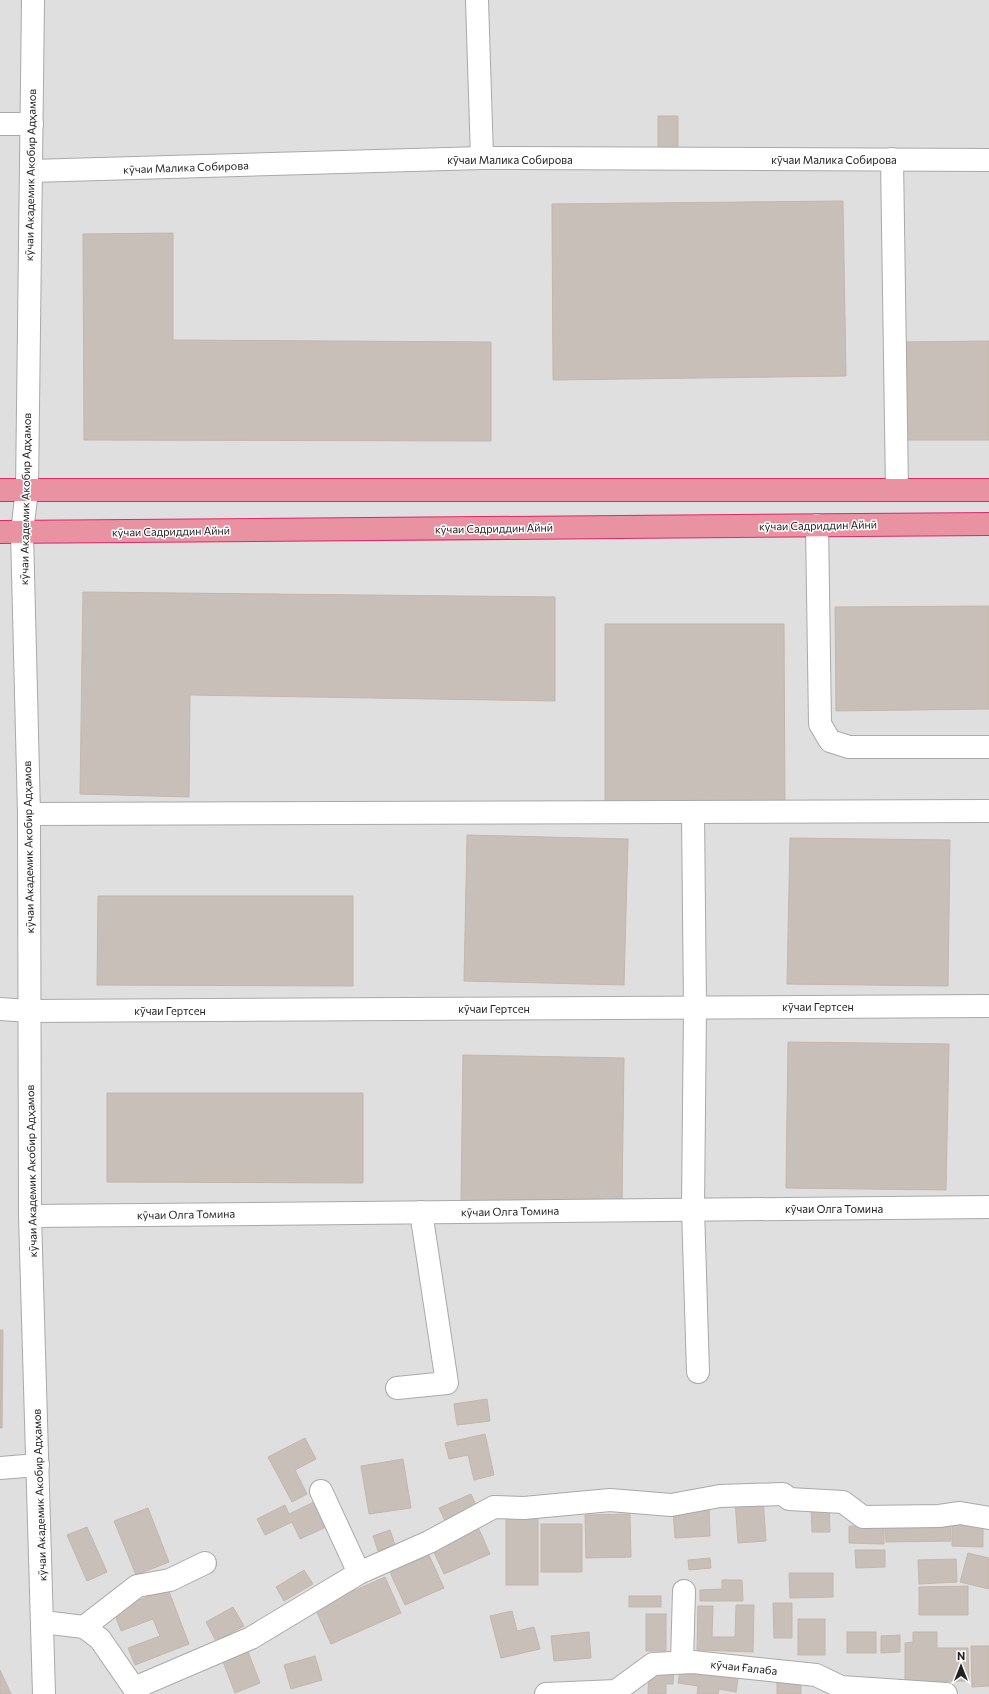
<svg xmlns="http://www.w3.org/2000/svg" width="989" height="1694" font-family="Commissioner,sans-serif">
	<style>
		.residential { fill: #e0dfdf }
		.building { fill: #c7bfb8; stroke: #c4b6ab }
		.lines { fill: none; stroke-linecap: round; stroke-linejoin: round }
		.minor-casing { stroke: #a9a9a9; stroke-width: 24 }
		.highway-casing { stroke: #dc2a67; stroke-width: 24 }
		.minor { stroke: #fff; stroke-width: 22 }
		.highway { stroke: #e892a2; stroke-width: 22 }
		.labels { text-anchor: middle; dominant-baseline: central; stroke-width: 3; stroke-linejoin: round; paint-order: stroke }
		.street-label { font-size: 11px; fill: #222; stroke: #fff }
	</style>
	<rect width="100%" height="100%" fill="#f2efe9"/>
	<rect class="residential" x="0" y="0" width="989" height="1694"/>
	<g class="building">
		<rect x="658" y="116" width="20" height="36"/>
		<path d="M843 201 846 376 553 380 552 204Z"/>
		<path d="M173 233V340L491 342V441L84 440 83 234Z"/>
		<path d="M989 341V440H902V342Z"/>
		<path d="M83 592 555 597V701L190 695 189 797 80 794Z"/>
		<path d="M989 606V709L836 711 835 607Z"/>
		<path d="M605 624H784L785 804H605Z"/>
		<path d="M467 835 628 839 624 985 464 981Z"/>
		<path d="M790 838 950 840 948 986 787 984Z"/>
		<path d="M98 896H353V986L97 985Z"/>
		<path d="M788 1042 949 1044 946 1190 786 1188Z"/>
		<path d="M463 1055 624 1058 622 1204 461 1201Z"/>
		<path d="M107 1093H363V1183L107 1182Z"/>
		<path d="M0 1330H3L2 1428H0Z"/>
		<path d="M487 1399 490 1421 457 1425 454 1404Z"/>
		<path d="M485 1434 494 1475 474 1480 468 1455 449 1459 445 1443Z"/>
		<path d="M305 1438 316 1459 295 1470 307 1494 292 1502 268 1457Z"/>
		<path d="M403 1459 411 1508 369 1514 361 1466Z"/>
		<path d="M471 1494 478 1510 446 1523 439 1508Z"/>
		<path d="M763 1498 766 1541 738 1543 735 1500Z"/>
		<path d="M314 1502 326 1527 300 1539 292 1522 265 1535 257 1519 285 1505 289 1514Z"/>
		<path d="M811 1505H829L830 1532H812Z"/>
		<path d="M148 1508 169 1562 136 1575 114 1521Z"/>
		<path d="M709 1508 710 1536 675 1538 673 1510Z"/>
		<rect x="506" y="1513" width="32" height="72"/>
		<path d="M630 1514 631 1557 586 1558 585 1515Z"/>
		<path d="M952 1519 983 1520V1547L952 1546Z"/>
		<path d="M950 1521 951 1541 886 1542 885 1522Z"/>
		<rect x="541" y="1524" width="41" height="48"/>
		<path d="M849 1526 884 1527V1544L849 1543Z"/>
		<path d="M87 1527 107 1572 87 1581 67 1535Z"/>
		<path d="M478 1527 490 1554 444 1574 432 1548Z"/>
		<path d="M390 1530 395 1545 378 1551 373 1536Z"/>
		<path d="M855 1550H885V1567L856 1568Z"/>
		<path d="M427 1551 444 1588 405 1605 388 1568Z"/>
		<path d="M968 1553 989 1558V1589L960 1582Z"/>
		<path d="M710 1558 711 1568 689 1570 688 1560Z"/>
		<path d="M956 1559 957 1582 919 1584 918 1560Z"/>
		<path d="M304 1570 313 1584 284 1601 276 1587Z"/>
		<path d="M789 1573H833V1597L790 1598Z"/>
		<path d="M385 1577 401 1613 331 1644 315 1608Z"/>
		<path d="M722 1580H742L743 1601H700V1590L722 1589Z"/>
		<path d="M968 1586V1615H919V1587Z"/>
		<path d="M168 1589 189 1644 135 1665 128 1648 160 1636 153 1619 121 1631 113 1610Z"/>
		<rect x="629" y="1596" width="32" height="11"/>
		<path d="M773 1603H792V1638H774Z"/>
		<path d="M736 1605H754L753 1652 697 1650 698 1606H713L712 1637H735Z"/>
		<path d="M233 1607 244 1626 216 1641 206 1622Z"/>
		<path d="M512 1611 517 1631 534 1627 540 1649 501 1658 490 1616Z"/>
		<rect x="646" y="1614" width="20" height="37"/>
		<rect x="798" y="1619" width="27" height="36"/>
		<path d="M589 1632 591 1658 554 1661 551 1636Z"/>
		<rect x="847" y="1632" width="29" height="21"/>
		<path d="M913 1632H937V1648H968L969 1681 905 1682V1643L913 1642Z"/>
		<path d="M900 1635V1652L881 1653V1636Z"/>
		<path d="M971 1646H989V1686L972 1687Z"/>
		<path d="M247 1649 260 1683 235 1693 222 1659Z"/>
		<path d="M315 1656 322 1680 291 1689 284 1665Z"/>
		<path d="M681 1664 739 1673 736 1692 719 1689 718 1694H697L698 1686 678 1683Z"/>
		<path d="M649 1668H674L673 1684H666V1694H648Z"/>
		<path d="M0 1670 11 1694H0Z"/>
		<rect x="777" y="1677" width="24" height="17"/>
	</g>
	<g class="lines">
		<g class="minor-casing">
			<g id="minor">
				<path d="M33 0 27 490 22 532 29 814 30 1216 44 1694"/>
				<path d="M477 0 482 158"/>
				<path d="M0 124H32"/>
				<path d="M892 159 897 490"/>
				<path d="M31 171 482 158 989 160"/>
				<path d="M817 525 820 724 830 741 849 747H989"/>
				<path d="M693 812 695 1007 693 1209 698 1372"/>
				<path d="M29 814 989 811"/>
				<path d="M0 1009 29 1011 989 1006"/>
				<path d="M30 1216 989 1207"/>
				<path d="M397 1388 447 1383 421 1212"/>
				<path d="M0 1468 38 1465"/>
				<path d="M321 1491 359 1573"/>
				<path d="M43 1622 84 1627 100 1639 138 1694"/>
				<path d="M84 1627 137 1586 170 1580 205 1563"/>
				<path d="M682 1662 684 1591"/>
				<path d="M134 1688 251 1638 359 1573 429 1542 494 1507 524 1508 610 1500 671 1505 720 1496 783 1494 789 1499 843 1502 863 1517 939 1516 960 1513 989 1518"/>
				<path d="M546 1694 616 1691 653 1664 693 1662 816 1675 841 1687 946 1694"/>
			</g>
		</g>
		<g class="highway-casing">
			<g id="highway">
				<path d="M0 490H989"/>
				<path d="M0 532 989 524"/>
			</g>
		</g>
		<use href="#minor" class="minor"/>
		<use href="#highway" class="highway"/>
	</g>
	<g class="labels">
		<g class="street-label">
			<text x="510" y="159">кӯчаи Малика Собирова</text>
			<text x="834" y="159">кӯчаи Малика Собирова</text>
			<text transform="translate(186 167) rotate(-2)">кӯчаи Малика Собирова</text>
			<text transform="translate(30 175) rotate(-89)">кӯчаи Академик Акобир Адҳамов</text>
			<text transform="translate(25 499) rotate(-89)">кӯчаи Академик Акобир Адҳамов</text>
			<text transform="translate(818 525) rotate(-1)">кӯчаи Садриддин Айнӣ</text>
			<text transform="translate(494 528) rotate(-1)">кӯчаи Садриддин Айнӣ</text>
			<text transform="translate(171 531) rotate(-1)">кӯчаи Садриддин Айнӣ</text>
			<text transform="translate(28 847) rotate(-91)">кӯчаи Академик Акобир Адҳамов</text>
			<text x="818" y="1006">кӯчаи Гертсен</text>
			<text x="494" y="1008">кӯчаи Гертсен</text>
			<text x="170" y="1010">кӯчаи Гертсен</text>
			<text transform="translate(31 1171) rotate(-91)">кӯчаи Академик Акобир Адҳамов</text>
			<text x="834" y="1208">кӯчаи Олга Томина</text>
			<text transform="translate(510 1211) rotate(-1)">кӯчаи Олга Томина</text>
			<text transform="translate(186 1214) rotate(-1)">кӯчаи Олга Томина</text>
			<text transform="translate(39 1495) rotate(-92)">кӯчаи Академик Акобир Адҳамов</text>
			<text transform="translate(744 1667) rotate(6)">кӯчаи Ғалаба</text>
		</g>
	</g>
	<g transform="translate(961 1666)" stroke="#ffffff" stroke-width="3" paint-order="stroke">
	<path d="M0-3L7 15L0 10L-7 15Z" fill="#222222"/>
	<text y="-6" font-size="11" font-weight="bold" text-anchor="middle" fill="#222222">N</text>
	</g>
</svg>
